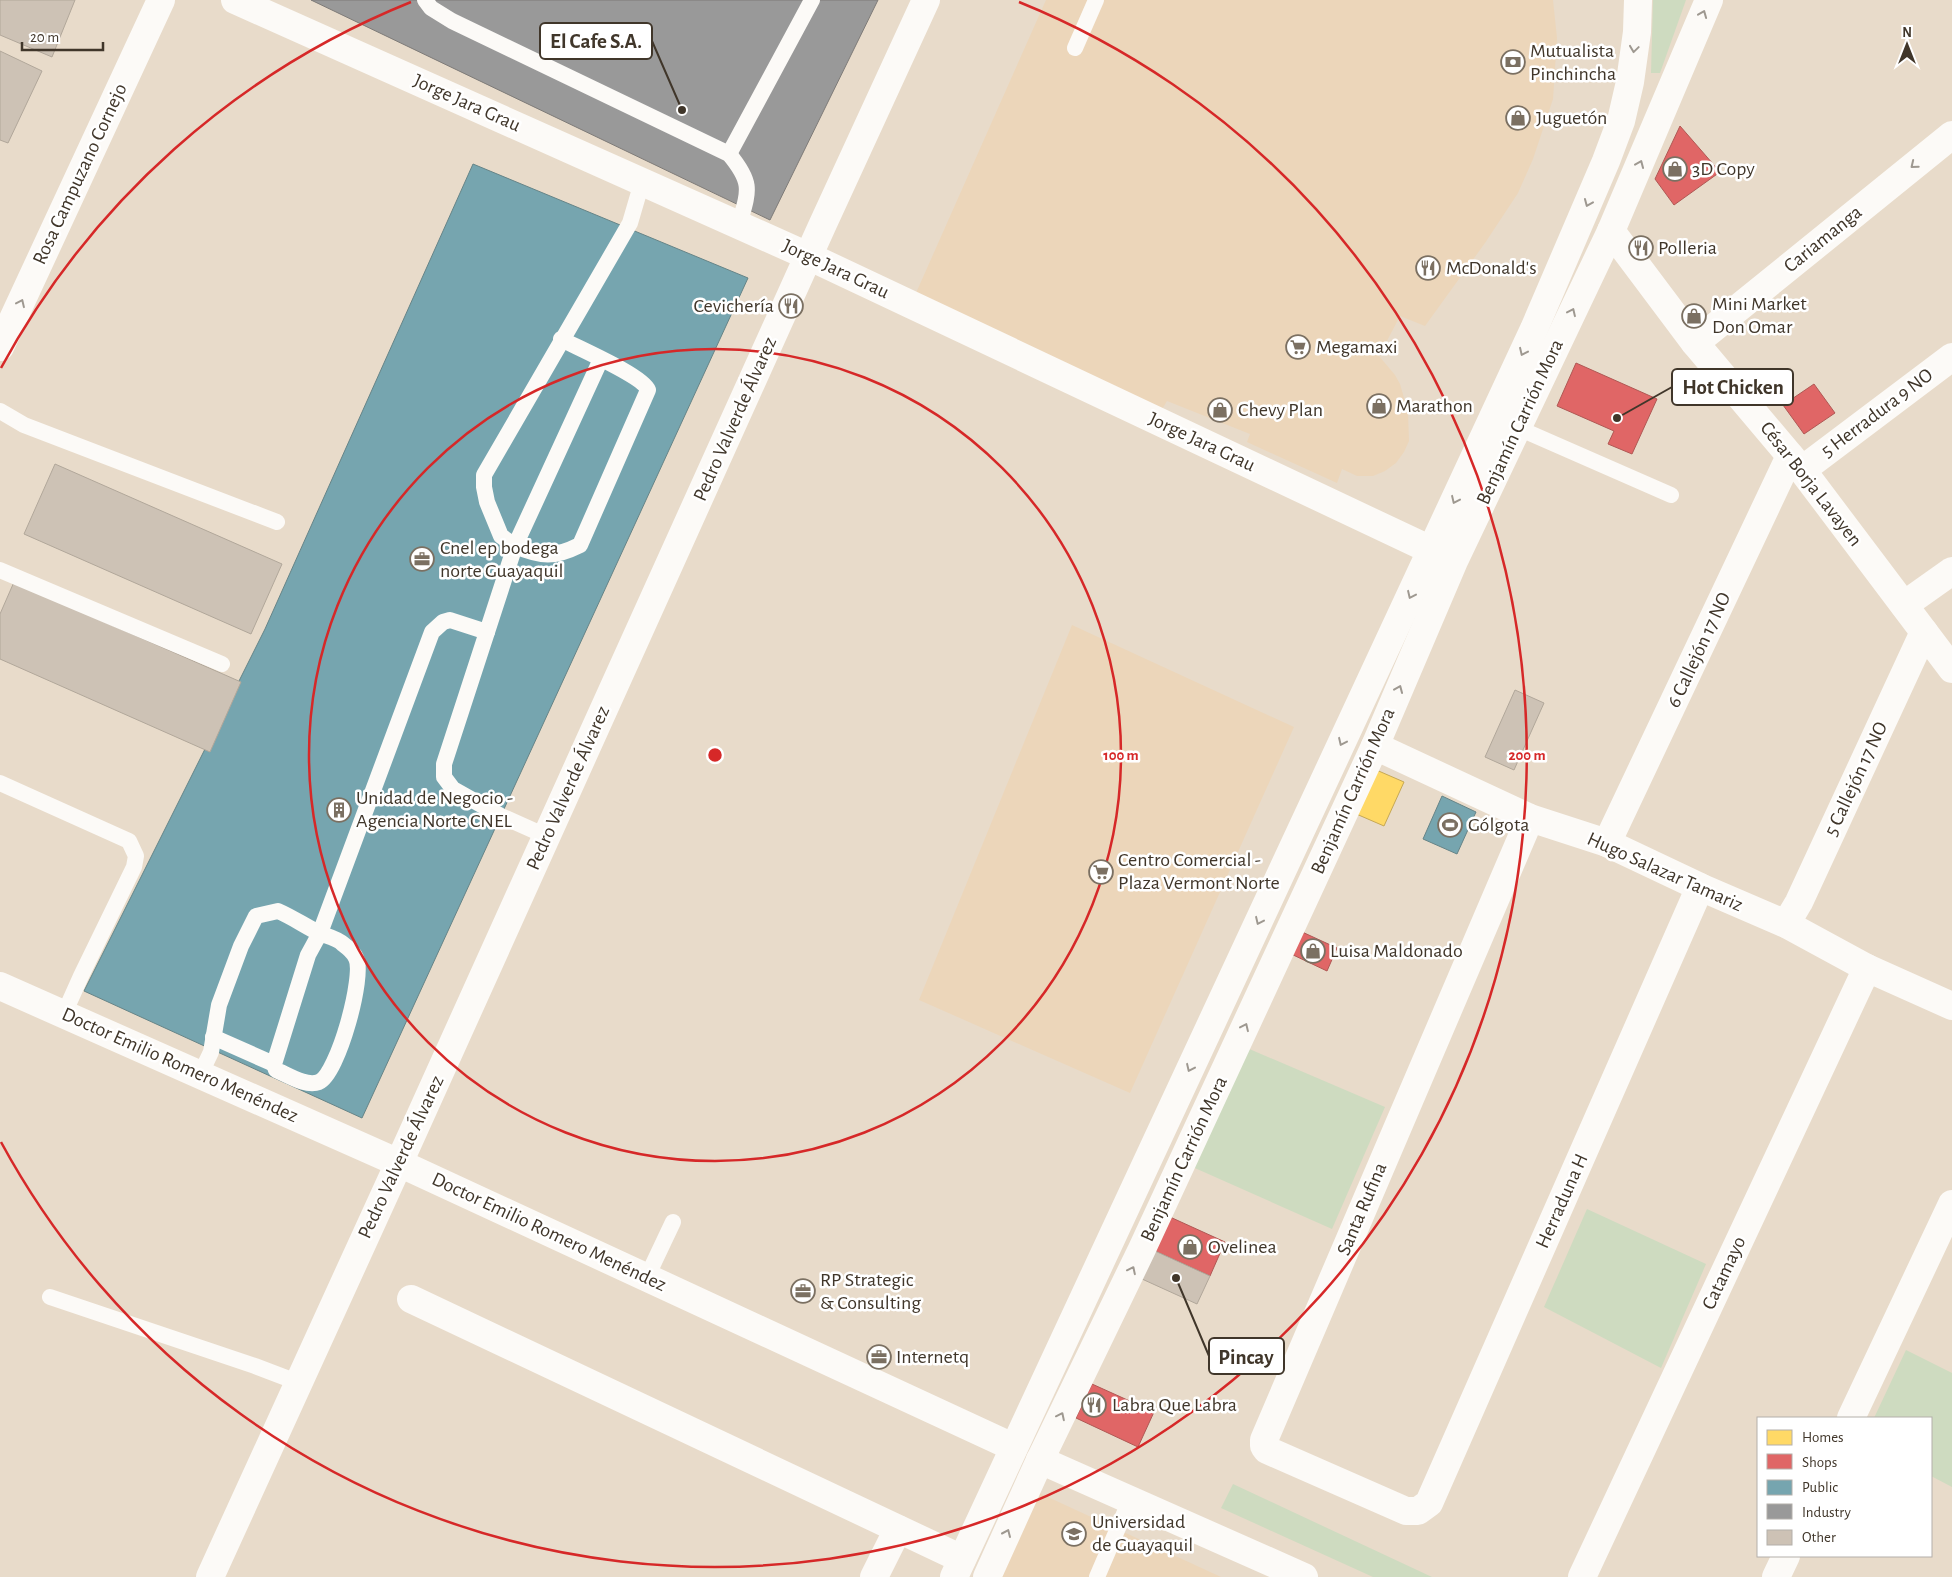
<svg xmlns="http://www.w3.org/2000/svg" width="1952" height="1577" font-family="'Alegreya Sans',sans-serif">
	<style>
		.built { fill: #ecd6ba }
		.park { fill: #cedbc0 }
		.homes { fill: #ffd966; stroke: #c6a854 }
		.shops { fill: #e06666; stroke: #b05854 }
		.public { fill: #76a5af; stroke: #668487 }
		.industry { fill: #999; stroke: #7e7b78 }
		.building { fill: #cdc2b5; stroke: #b1a79a }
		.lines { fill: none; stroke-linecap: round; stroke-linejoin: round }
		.service { stroke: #fcfaf7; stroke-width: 16 }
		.minor { stroke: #fcfaf7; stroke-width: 28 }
		.tertiary { stroke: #fcfaf7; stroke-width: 28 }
		.secondary { stroke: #fcfaf7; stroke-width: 28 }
		.oneway { stroke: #9e9890 }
		.ring { fill: none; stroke: #d62828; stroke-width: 2.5 }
		.labels { text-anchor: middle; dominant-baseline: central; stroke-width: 5; stroke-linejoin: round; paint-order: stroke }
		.poi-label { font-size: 20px; fill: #40362a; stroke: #fff; text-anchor: start }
		.street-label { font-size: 20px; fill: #40362a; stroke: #fff }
		.centre { fill: #d62828; stroke: #fff; stroke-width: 2.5 }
		.ring-label { font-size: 15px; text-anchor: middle; font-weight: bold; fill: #d62828; stroke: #fff; stroke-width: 5; stroke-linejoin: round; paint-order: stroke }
		.leader { fill: none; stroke: #40362a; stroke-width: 2 }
		.callout-dot { fill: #40362a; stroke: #fff; stroke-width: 2 }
		.callout { fill: #fff; stroke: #40362a; stroke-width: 2 }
		.callout-label { font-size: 21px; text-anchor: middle; font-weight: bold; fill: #40362a }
	</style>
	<rect width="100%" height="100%" fill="#e8dbca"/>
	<g class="built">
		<path d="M1046 0H1553L1557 38 1553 99 1533 159 1518 193 1485 243 1425 326 1400 316 1379 356 1395 375 1400 384 1408 412 1409 441 1404 452 1396 463 1385 471 1373 476H1357L1342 469 1337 483 1247 442 1250 434 1167 401 1161 411 916 293Z"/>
		<path d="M1072 625 1294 727 1130 1093 919 1000Z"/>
		<path d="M1037 1492 1221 1577H1000Z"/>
	</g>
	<g class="park">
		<path d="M1653 0H1686L1660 73H1651Z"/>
		<path d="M1247 1048 1385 1107 1332 1229 1188 1165Z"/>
		<path d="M1587 1209 1706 1264 1661 1368 1544 1307Z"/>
		<path d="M1906 1350 1952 1373V1487L1931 1476V1418H1874Z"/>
		<path d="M1233 1484 1432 1577H1373L1221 1508Z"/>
	</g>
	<path class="homes" d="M1374 769 1404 782 1384 826 1354 813Z"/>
	<g class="shops">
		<path d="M1680 126 1720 172 1674 205 1655 179Z"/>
		<path d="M1576 363 1657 399 1632 454 1608 444 1614 431 1557 406Z"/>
		<path d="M1814 384 1835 413 1804 434 1783 405Z"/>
		<path d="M1300 931 1337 948 1327 971 1289 953Z"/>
		<path d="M1170 1217 1225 1242 1210 1276 1155 1251Z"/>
		<path d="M1092 1384 1154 1412 1138 1447 1076 1418Z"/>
	</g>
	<g class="public">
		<path d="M473 164 748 278 362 1118 84 991 265 629Z"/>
		<path d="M1442 796 1476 812 1457 854 1423 839Z"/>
	</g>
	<path class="industry" d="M311 0H878L770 220Z"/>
	<g class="building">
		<path d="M0 0H75L52 57 0 35Z"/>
		<path d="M0 51 42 71 8 143 0 140Z"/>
		<path d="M55 464 282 564 251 634 24 534Z"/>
		<path d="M14 582 241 682 210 752 0 659V614Z"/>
		<path d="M1515 690 1544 703 1514 770 1485 757Z"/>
		<path d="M1155 1251 1210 1276 1197 1304 1142 1279Z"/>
	</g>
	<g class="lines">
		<g class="service">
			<path d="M425 0 431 8 452 21 729 154C753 183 749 190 739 225"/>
			<path d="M1075 48 1096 0"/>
			<path d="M729 154 812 0"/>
			<path d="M561 339C578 348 643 376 648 390L580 545C554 558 542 557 515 546L601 359"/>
			<path d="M0 411 24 425 277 522"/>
			<path d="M1518 428 1671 495"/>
			<path d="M0 570 222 664"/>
			<path d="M0 783 129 841 136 856 134 867 81 976 64 1014"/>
			<path d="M546 836 501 816 453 789 444 777V764L515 546 501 536 487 502 484 487V475L630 223 642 182"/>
			<path d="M213 1037 274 1064"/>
			<path d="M200 1075 211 1052 219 1005 241 946 256 916 278 911C292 917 305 926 319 933 326 936 337 938 343 944 347 947 354 953 356 958 365 975 338 1074 319 1082 306 1087 288 1075 276 1070L274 1064 308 955 320 933 432 632 443 622 450 620 487 632"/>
			<path d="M647 1277 673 1222"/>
			<path d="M50 1297 255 1366 297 1382"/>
			<path d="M1097 1577 1130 1500"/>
		</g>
		<g class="minor">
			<path d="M235 0 808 256 1431 550"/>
			<path d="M1611 231 1695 343 1802 470 1952 669"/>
			<path d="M1695 343 1952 135"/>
			<path d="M1802 470 1952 357"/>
			<path d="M1904 605 1952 571"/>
			<path d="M1375 746 1530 818 1607 843 1700 887 1786 924 1867 968 1952 1006"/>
			<path d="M1530 818 1264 1440V1446L1267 1450 1406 1511H1418L1429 1503 1700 887"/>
			<path d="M1607 843 1790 456"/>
			<path d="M1786 924 1799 902 1924 632"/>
			<path d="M0 986 399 1163 1013 1447"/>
			<path d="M411 1299 962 1559"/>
			<path d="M1851 1418 1952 1204"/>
			<path d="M1040 1460 1304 1577"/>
			<path d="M210 1577 399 1163 822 226 926 0"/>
			<path d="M874 1577 898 1529"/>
			<path d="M1582 1577 1867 968"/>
			<path d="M1776 1577 1786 1556"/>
		</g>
		<path class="tertiary" d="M0 347 161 0"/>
		<g class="secondary">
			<path d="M954 1577 1534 329 1606 161 1621 121 1630 82 1637 32 1638 0"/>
			<path d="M987 1577 1040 1460 1142 1249 1375 746 1454 561 1611 231 1709 0"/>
		</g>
	</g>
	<defs><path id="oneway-chevron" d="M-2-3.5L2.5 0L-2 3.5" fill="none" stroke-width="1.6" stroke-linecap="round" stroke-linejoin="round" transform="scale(1.25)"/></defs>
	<g class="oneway">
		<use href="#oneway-chevron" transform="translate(1703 14) rotate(-68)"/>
		<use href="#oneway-chevron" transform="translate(1634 49) rotate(98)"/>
		<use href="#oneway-chevron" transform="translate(1640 164) rotate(-67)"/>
		<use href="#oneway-chevron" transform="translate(1914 165) rotate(141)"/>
		<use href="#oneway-chevron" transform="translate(1588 203) rotate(113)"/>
		<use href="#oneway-chevron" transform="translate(21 303) rotate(-65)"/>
		<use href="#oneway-chevron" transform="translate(1572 312) rotate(-65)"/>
		<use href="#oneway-chevron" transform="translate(1523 352) rotate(115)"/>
		<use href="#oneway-chevron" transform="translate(1455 500) rotate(115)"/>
		<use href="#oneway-chevron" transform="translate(1411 595) rotate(115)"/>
		<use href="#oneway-chevron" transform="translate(1399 689) rotate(-67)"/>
		<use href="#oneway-chevron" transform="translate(1342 742) rotate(115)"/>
		<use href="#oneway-chevron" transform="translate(1259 921) rotate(115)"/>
		<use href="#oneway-chevron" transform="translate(1245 1027) rotate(-65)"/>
		<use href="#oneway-chevron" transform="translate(1190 1068) rotate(115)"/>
		<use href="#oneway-chevron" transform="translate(1132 1270) rotate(-64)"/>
		<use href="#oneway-chevron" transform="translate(1061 1416) rotate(-64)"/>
		<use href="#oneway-chevron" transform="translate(1007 1533) rotate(-66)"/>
	</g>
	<g class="ring">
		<circle cx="715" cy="755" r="406"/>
		<path d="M1 368A812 812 0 0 1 411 2M1019 2A812 812 0 1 1 1 1142"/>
	</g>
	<defs>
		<g id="bank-ring" transform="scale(1.25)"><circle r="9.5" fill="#fff" stroke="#7b7062" stroke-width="1.5"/><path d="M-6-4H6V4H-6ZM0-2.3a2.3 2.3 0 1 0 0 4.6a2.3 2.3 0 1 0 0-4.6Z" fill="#7b7062"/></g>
		<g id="shop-ring" transform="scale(1.25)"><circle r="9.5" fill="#fff" stroke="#7b7062" stroke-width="1.5"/><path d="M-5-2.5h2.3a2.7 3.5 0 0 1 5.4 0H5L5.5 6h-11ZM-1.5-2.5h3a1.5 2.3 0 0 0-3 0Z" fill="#7b7062"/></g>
		<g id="restaurant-ring" transform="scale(1.25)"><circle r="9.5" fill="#fff" stroke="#7b7062" stroke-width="1.5"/><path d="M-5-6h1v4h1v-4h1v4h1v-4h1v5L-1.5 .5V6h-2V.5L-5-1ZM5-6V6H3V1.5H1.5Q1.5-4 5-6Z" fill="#7b7062"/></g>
		<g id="supermarket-ring" transform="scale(1.25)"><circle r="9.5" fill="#fff" stroke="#7b7062" stroke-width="1.5"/><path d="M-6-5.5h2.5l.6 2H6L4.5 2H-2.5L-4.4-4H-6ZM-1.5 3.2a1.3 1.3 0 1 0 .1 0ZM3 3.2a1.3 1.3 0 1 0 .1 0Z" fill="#7b7062"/></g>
		<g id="office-ring" transform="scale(1.25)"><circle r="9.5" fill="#fff" stroke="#7b7062" stroke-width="1.5"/><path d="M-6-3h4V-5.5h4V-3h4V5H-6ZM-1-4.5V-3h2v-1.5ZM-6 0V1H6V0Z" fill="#7b7062"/></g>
		<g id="building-ring" transform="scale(1.25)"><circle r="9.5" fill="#fff" stroke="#7b7062" stroke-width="1.5"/><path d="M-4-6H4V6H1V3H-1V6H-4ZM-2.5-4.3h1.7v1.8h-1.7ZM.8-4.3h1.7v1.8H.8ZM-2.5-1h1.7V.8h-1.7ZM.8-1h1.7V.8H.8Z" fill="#7b7062"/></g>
		<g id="stadium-ring" transform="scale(1.25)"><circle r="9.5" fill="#fff" stroke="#7b7062" stroke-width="1.5"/><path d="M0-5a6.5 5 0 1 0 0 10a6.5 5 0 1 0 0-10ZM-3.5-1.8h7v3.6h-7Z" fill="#7b7062"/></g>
		<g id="university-ring" transform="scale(1.25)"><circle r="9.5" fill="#fff" stroke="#7b7062" stroke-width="1.5"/><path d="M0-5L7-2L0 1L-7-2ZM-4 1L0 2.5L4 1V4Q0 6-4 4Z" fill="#7b7062"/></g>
	</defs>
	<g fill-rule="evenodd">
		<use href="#bank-ring" x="1513" y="62"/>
		<use href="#shop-ring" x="1518" y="118"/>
		<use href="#shop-ring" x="1675" y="169"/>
		<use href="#restaurant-ring" x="1641" y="248"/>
		<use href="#restaurant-ring" x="1428" y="268"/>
		<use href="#restaurant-ring" x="791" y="306"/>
		<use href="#shop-ring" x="1694" y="316"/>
		<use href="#supermarket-ring" x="1298" y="347"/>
		<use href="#shop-ring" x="1379" y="406"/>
		<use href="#shop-ring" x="1220" y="410"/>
		<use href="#office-ring" x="422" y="559"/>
		<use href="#building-ring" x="339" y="810"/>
		<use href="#stadium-ring" x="1450" y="825"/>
		<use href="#supermarket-ring" x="1101" y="872"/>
		<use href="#shop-ring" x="1313" y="951"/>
		<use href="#shop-ring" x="1190" y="1247"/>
		<use href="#office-ring" x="803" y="1291"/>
		<use href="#office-ring" x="879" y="1357"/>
		<use href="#restaurant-ring" x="1094" y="1405"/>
		<use href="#university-ring" x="1074" y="1534"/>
	</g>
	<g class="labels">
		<g class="poi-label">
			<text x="1530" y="51">Mutualista<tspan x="1530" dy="23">Pinchincha</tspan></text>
			<text x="1536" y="118">Juguetón</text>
			<text x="1692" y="169">3D Copy</text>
			<text x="1658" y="248">Polleria</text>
			<text x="1446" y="268">McDonald's</text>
			<text x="1712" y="304">Mini Market<tspan x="1712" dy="23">Don Omar</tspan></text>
			<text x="774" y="306" text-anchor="end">Cevichería</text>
			<text x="1316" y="347">Megamaxi</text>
			<text x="1396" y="406">Marathon</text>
			<text x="1238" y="410">Chevy Plan</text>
			<text x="440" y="548">Cnel ep bodega<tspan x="440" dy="23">norte Guayaquil</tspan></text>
			<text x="356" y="798">Unidad de Negocio -<tspan x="356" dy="23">Agencia Norte CNEL</tspan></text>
			<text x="1468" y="825">Gólgota</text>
			<text x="1118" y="860">Centro Comercial -<tspan x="1118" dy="23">Plaza Vermont Norte</tspan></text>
			<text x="1330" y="951">Luisa Maldonado</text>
			<text x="1208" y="1247">Ovelinea</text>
			<text x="820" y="1280">RP Strategic<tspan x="820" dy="23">&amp; Consulting</tspan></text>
			<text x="896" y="1357">Internetq</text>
			<text x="1112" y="1405">Labra Que Labra</text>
			<text x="1092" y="1522">Universidad<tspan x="1092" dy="23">de Guayaquil</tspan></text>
		</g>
		<g class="street-label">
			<text transform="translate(467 103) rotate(24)">Jorge Jara Grau</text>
			<text transform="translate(80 174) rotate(-65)">Rosa Campuzano Cornejo</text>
			<text transform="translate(1823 239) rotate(-39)">Cariamanga</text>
			<text transform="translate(836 269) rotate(25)">Jorge Jara Grau</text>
			<text transform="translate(1877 413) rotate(-37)">5 Herradura 9 NO</text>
			<text transform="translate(735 419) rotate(-66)">Pedro Valverde Álvarez</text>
			<text transform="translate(1520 422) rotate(-65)">Benjamín Carrión Mora</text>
			<text transform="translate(1202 442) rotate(25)">Jorge Jara Grau</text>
			<text transform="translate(1811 484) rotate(52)">César Borja Lavayen</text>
			<text transform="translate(1699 650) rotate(-65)">6 Callejón 17 NO</text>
			<text transform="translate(1856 779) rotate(-65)">5 Callejón 17 NO</text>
			<text transform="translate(568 788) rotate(-66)">Pedro Valverde Álvarez</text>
			<text transform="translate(1353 791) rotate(-66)">Benjamín Carrión Mora</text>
			<text transform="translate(1665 872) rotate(24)">Hugo Salazar Tamariz</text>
			<text transform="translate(180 1065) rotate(24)">Doctor Emilio Romero Menéndez</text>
			<text transform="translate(401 1157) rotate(-65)">Pedro Valverde Álvarez</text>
			<text transform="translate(1184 1159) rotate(-65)">Benjamín Carrión Mora</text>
			<text transform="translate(1562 1201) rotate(-66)">Herraduna H</text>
			<text transform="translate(1362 1209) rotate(-67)">Santa Rufina</text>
			<text transform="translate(549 1232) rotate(25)">Doctor Emilio Romero Menéndez</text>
			<text transform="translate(1724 1273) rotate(-65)">Catamayo</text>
		</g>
	</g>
	<circle cx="715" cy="755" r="8" class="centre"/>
	<g class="ring-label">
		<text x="1121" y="760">100 m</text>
		<text x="1527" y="760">200 m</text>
	</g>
	<path class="leader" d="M682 110L652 41M1617 418L1672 387M1176 1278L1209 1356"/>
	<g class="callout-dot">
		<circle cx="682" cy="110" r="5"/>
		<circle cx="1617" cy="418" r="5"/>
		<circle cx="1176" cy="1278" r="5"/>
	</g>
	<g class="callout">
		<rect x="540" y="23" width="112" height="36" rx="5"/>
		<rect x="1672" y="369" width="121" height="36" rx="5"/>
		<rect x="1209" y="1338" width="75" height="36" rx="5"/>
	</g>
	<g class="callout-label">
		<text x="596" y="48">El Cafe S.A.</text>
		<text x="1733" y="394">Hot Chicken</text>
		<text x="1246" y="1364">Pincay</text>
	</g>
	<rect x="1757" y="1417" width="175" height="140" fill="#ffffff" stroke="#b3afaa"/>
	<rect x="1767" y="1430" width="25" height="15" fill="#ffd966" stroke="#b3afaa"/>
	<text x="1802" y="1442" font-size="15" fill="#40362a">Homes</text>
	<rect x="1767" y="1454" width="25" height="15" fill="#e06666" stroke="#b3afaa"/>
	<text x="1802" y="1467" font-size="15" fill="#40362a">Shops</text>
	<rect x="1767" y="1480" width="25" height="15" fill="#76a5af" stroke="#b3afaa"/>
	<text x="1802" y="1492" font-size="15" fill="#40362a">Public</text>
	<rect x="1767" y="1504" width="25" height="15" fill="#999999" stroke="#b3afaa"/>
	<text x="1802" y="1517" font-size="15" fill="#40362a">Industry</text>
	<rect x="1767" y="1530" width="25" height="15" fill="#cdc2b5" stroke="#b3afaa"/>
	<text x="1802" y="1542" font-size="15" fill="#40362a">Other</text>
	<g transform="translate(1907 45)" stroke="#ffffff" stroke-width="4" paint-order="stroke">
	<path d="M0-4L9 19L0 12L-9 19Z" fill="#40362a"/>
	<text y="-8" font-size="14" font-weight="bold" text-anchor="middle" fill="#40362a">N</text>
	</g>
	<path d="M22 42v8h81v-8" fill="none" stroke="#40362a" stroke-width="2.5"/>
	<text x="30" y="42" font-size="15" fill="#40362a" stroke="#ffffff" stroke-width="4" paint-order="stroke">20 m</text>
</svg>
